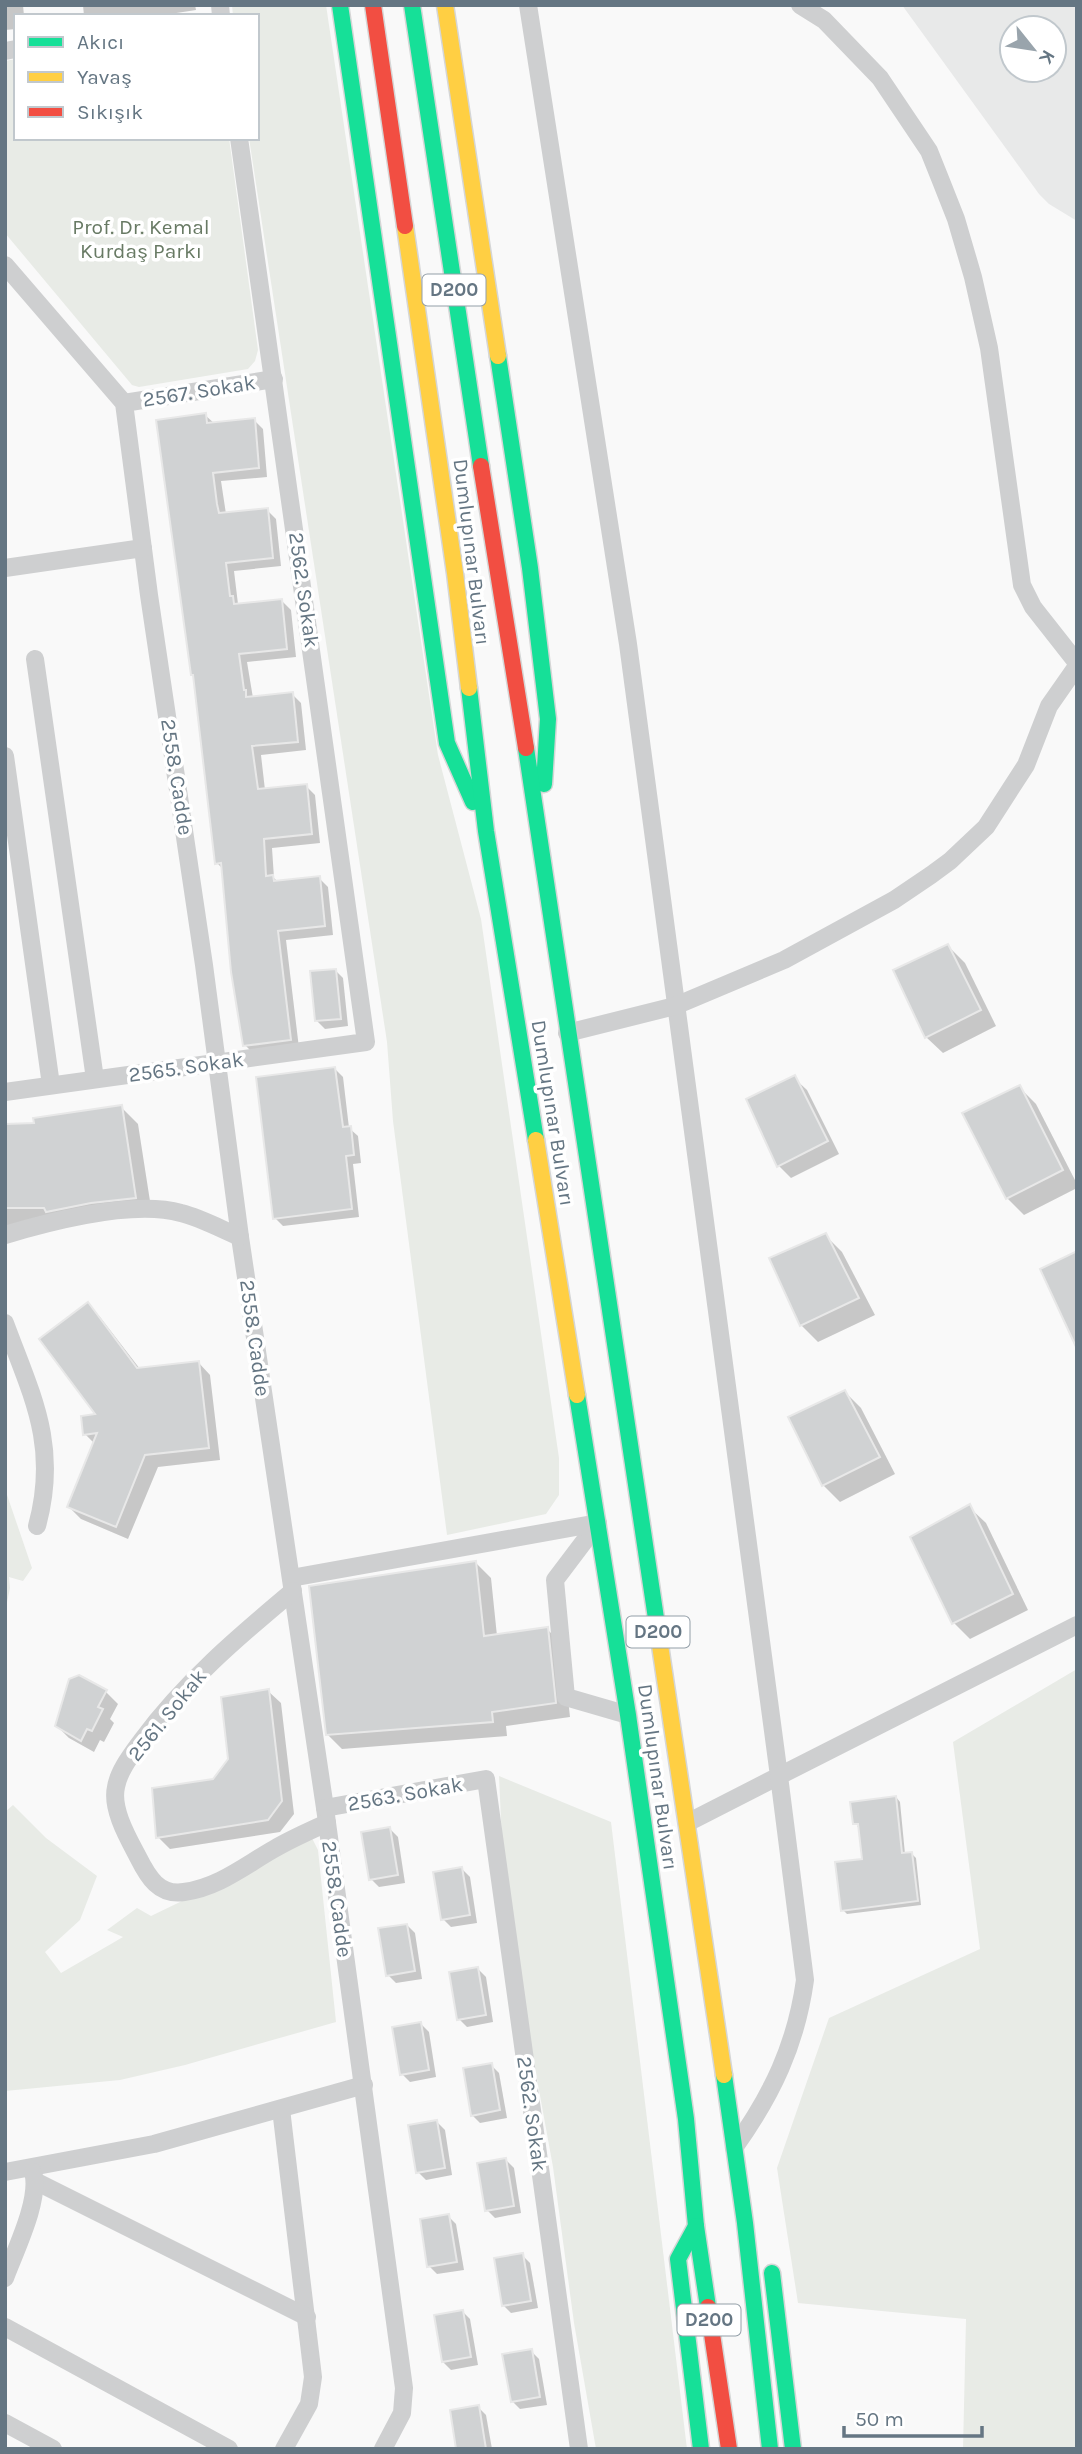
<svg xmlns="http://www.w3.org/2000/svg" width="1082" height="2454" font-family="Karla,sans-serif">
	<style>
		.built { fill: #e8e9e9; fill-rule: evenodd }
		.green { fill: #e8ebe6 }
		.shadow { fill: #0003 }
		.building { fill: #d0d2d3; stroke: #e8e8e8; stroke-width: 2 }
		.lines { fill: none; stroke-linecap: round; stroke-linejoin: round }
		.fast-casing { stroke: #d5d6d6; stroke-width: 19 }
		.slow-casing { stroke: #d5d6d6; stroke-width: 19 }
		.jam-casing { stroke: #d5d6d6; stroke-width: 19 }
		.street { stroke: #cecfd0; stroke-width: 18 }
		.fast { stroke: #16e098; stroke-width: 16 }
		.slow { stroke: #ffcf43; stroke-width: 16 }
		.jam { stroke: #f24e42; stroke-width: 16 }
		.labels { text-anchor: middle; dominant-baseline: central; stroke-width: 7; stroke-linejoin: round; paint-order: stroke }
		.shield { fill: #fff; stroke: #939fa8; stroke-width: 2 }
		.shield-label { font-size: 19px; font-weight: bold; fill: #657683 }
		.park-label { font-size: 21px; fill: #687a64; stroke: #fff }
		.street-label { font-size: 21px; fill: #657683; stroke: #fff }
	</style>
	<rect width="100%" height="100%" fill="#f9f9f9"/>
	<path class="built" d="M902 5H1077V221L1049 204 1039 194ZM1012 28H1054V70H1012Z"/>
	<g class="green">
		<path d="M232 5H326L438 755 481 919 559 1458V1495L546 1514 447 1535 393 1121 387 1042 249 138H257V16H233Z"/>
		<path d="M16 59V138H229L258 350 255 361 248 369 139 387 132 385 5 233V61Z"/>
		<path d="M5 1489 32 1568 23 1581 9 1577 10 1588 5 1612Z"/>
		<path d="M1077 1669V2449H963L966 2319 798 2303 777 2168 829 2018 980 1949 953 1742Z"/>
		<path d="M499 1776 611 1822 687 2449H596L574 2323 553 2167 523 2002 503 1864Z"/>
		<path d="M13 1805 46 1838 97 1876 80 1920 45 1952 61 1973 123 1937 107 1930 137 1908 151 1916 312 1838 318 1850 336 2022 185 2065 120 2080 5 2091V1812Z"/>
	</g>
	<g class="shadow">
		<path d="M5 5H23L24 16H16V29L5 30Z"/>
		<path d="M83 5H195L196 10 157 16H84Z"/>
		<path d="M205 415 215 424 254 420 263 429 267 477 221 481 226 514 267 510 276 519 281 566 234 571 238 604 282 601 291 610 296 657 247 662 253 698 292 694 301 703 306 750 261 755 265 790 306 786 315 795 320 843 272 848 274 878 278 882 319 878 328 887 333 935 286 940 299 1048 254 1054 245 1045 223 869 217 863Z"/>
		<path d="M948 946 965 963 996 1026 943 1053 926 1037Z"/>
		<path d="M335 970 343 978 348 1026 325 1029 317 1021Z"/>
		<path d="M335 1069 343 1077 349 1128 358 1136 361 1163 353 1164 359 1217 283 1226 275 1218Z"/>
		<path d="M794 1078 807 1090 839 1154 791 1178 779 1166Z"/>
		<path d="M1020 1088 1036 1104 1077 1184V1188L1024 1215 1007 1198Z"/>
		<path d="M121 1107 138 1124 152 1214 5 1232V1127L36 1125Z"/>
		<path d="M825 1235 842 1252 875 1315 818 1342 801 1325 771 1259Z"/>
		<path d="M88 1304 100 1317 140 1369 198 1362 210 1375 220 1460 158 1467 128 1539 81 1519 69 1507 95 1444 85 1434 98 1416Z"/>
		<path d="M845 1392 861 1408 895 1474 840 1502 823 1485Z"/>
		<path d="M969 1507 986 1523 1028 1610 970 1639 954 1623Z"/>
		<path d="M476 1563 491 1578 497 1636 547 1629 562 1644 570 1717 506 1726 507 1736 342 1749 327 1734Z"/>
		<path d="M268 1691 281 1703 294 1814 280 1832 170 1849 158 1837 213 1780 230 1760Z"/>
		<path d="M106 1692 118 1704 110 1719 114 1723 104 1742 100 1740 94 1752 69 1738 57 1726Z"/>
		<path d="M896 1797 900 1802 905 1854 911 1853 916 1858 921 1905 847 1914 843 1910 837 1864 864 1860 860 1828 857 1826 867 1824 866 1821 855 1824 852 1803Z"/>
		<path d="M390 1829 398 1837 405 1883 379 1887 371 1879Z"/>
		<path d="M462 1869 470 1877 477 1923 451 1927 443 1919Z"/>
		<path d="M407 1925 415 1933 422 1979 396 1983 388 1975Z"/>
		<path d="M478 1969 486 1977 493 2022 467 2027 459 2019Z"/>
		<path d="M421 2024 429 2032 436 2077 410 2082 402 2074Z"/>
		<path d="M491 2065 499 2073 507 2118 480 2123 472 2115Z"/>
		<path d="M437 2122 445 2130 452 2175 426 2180 418 2172Z"/>
		<path d="M506 2160 514 2168 521 2213 495 2218 487 2210Z"/>
		<path d="M448 2216 456 2224 464 2270 437 2274 429 2266Z"/>
		<path d="M522 2255 530 2263 538 2308 511 2313 503 2305Z"/>
		<path d="M462 2311 470 2319 478 2365 451 2370 443 2362Z"/>
		<path d="M531 2351 539 2359 547 2405 520 2409 512 2401Z"/>
		<path d="M478 2407 486 2415 492 2449H458Z"/>
	</g>
	<g class="building">
		<path d="M206 413 207 423 255 418 259 468 213 473 217 504 219 513 268 508 273 558 226 563 230 596H233L234 604 282 599 287 649 239 654 244 690H246V697L293 692 298 742 252 746 258 789 307 784 312 834 264 839 266 876 273 875 274 881 320 876 325 926 278 931 291 1040 243 1046 231 972 221 863 215 864 193 675H191L156 420Z"/>
		<path d="M948 944 981 1010 925 1038 893 970Z"/>
		<path d="M336 969 341 1019 315 1021 310 971Z"/>
		<path d="M335 1067 343 1127 351 1126 354 1155 346 1156 352 1209 273 1219 256 1077Z"/>
		<path d="M795 1075 828 1141 777 1167 746 1099Z"/>
		<path d="M1020 1085 1063 1170 1006 1199 962 1113Z"/>
		<path d="M122 1105 136 1198 91 1203 46 1212 44 1208H5V1124L34 1123 33 1118Z"/>
		<path d="M826 1233 859 1298 800 1326 769 1258Z"/>
		<path d="M1077 1251V1349L1040 1269Z"/>
		<path d="M88 1302 137 1368 199 1361 209 1448 145 1455 116 1527 67 1507 97 1433 83 1435 81 1416 95 1414 39 1339Z"/>
		<path d="M845 1390 880 1457 822 1486 788 1417Z"/>
		<path d="M970 1504 1013 1594 952 1624 910 1537Z"/>
		<path d="M476 1561 484 1636 548 1627 556 1703 492 1712 493 1722 326 1735 309 1586Z"/>
		<path d="M79 1675 107 1690 98 1707 103 1709 92 1731 87 1729 81 1741 55 1726 69 1679Z"/>
		<path d="M269 1689 282 1801 268 1820 156 1838 152 1788 213 1779 228 1759 221 1697Z"/>
		<path d="M896 1796 902 1853 912 1852 918 1901 841 1911 835 1862 862 1859 858 1824H853L850 1802Z"/>
		<path d="M390 1827 398 1875 369 1880 361 1832Z"/>
		<path d="M462 1867 470 1915 441 1920 433 1872Z"/>
		<path d="M407 1924 415 1971 386 1976 378 1928Z"/>
		<path d="M478 1967 486 2015 457 2020 449 1972Z"/>
		<path d="M421 2022 429 2070 400 2075 392 2027Z"/>
		<path d="M492 2063 500 2110 471 2116 463 2068Z"/>
		<path d="M437 2120 445 2168 416 2173 408 2125Z"/>
		<path d="M506 2158 514 2206 485 2211 477 2163Z"/>
		<path d="M449 2214 457 2262 427 2267 420 2219Z"/>
		<path d="M523 2253 531 2301 502 2306 494 2258Z"/>
		<path d="M463 2310 471 2357 442 2362 434 2315Z"/>
		<path d="M532 2349 540 2397 511 2402 502 2354Z"/>
		<path d="M479 2405 486 2449H456L450 2410Z"/>
	</g>
	<g class="lines">
		<g class="fast-casing">
			<g id="fast">
				<path d="M340 5 447 743 473 802"/>
				<path d="M412 5 481 466"/>
				<path d="M498 356 530 568 548 719 544 784"/>
				<path d="M469 688 486 831 536 1140"/>
				<path d="M526 748 657 1625"/>
				<path d="M577 1395 628 1715 686 2119 696 2226 708 2307"/>
				<path d="M724 2075 745 2223 770 2449"/>
				<path d="M696 2226 678 2259 701 2449"/>
				<path d="M772 2273 793 2449"/>
			</g>
		</g>
		<g class="slow-casing">
			<g id="slow">
				<path d="M445 5 498 356"/>
				<path d="M405 226 455 573 469 688"/>
				<path d="M536 1140 577 1395"/>
				<path d="M657 1625 724 2075"/>
			</g>
		</g>
		<g class="jam-casing">
			<g id="jam">
				<path d="M373 5 405 226"/>
				<path d="M481 466 526 748"/>
				<path d="M708 2307 729 2449"/>
			</g>
		</g>
		<g class="street">
			<path d="M220 5 221 16"/>
			<path d="M528 5 628 644 779 1776 687 1823"/>
			<path d="M800 5 824 20 880 78 929 151 941 181 956 219 973 277 989 348 1022 585 1033 607 1077 663"/>
			<path d="M5 51 16 49"/>
			<path d="M5 265 124 403 149 595 204 965 240 1237 325 1808 404 2388 402 2413 383 2449"/>
			<path d="M124 403 274 379"/>
			<path d="M5 568 143 548"/>
			<path d="M35 659 95 1079"/>
			<path d="M5 756 51 1085"/>
			<path d="M567 1033 675 1006 784 960 894 900 931 875 950 861 986 827 1026 765 1049 706 1077 666"/>
			<path d="M5 1092 366 1042 239 138"/>
			<path d="M5 1235C52 1221 134 1200 181 1213 201 1218 221 1229 240 1237"/>
			<path d="M5 1323C32 1396 59 1445 37 1526"/>
			<path d="M598 1523 555 1580 566 1697 628 1715"/>
			<path d="M291 1578 598 1523"/>
			<path d="M293 1591C238 1637 185 1682 142 1740 132 1754 119 1770 116 1787 111 1809 128 1838 138 1857 148 1877 159 1896 184 1892 219 1887 244 1866 274 1849 291 1839 309 1831 327 1823"/>
			<path d="M325 1808 486 1779 579 2449"/>
			<path d="M281 2109 313 2377 309 2404 284 2449"/>
			<path d="M734 2148C772 2095 796 2045 805 1980L779 1776 1077 1625"/>
			<path d="M5 2172 154 2144 364 2085"/>
			<path d="M35 2181 307 2317"/>
			<path d="M5 2278C15 2251 41 2199 33 2172"/>
			<path d="M5 2327 229 2449"/>
			<path d="M5 2423 53 2449"/>
		</g>
		<use href="#fast" class="fast"/>
		<use href="#slow" class="slow"/>
		<use href="#jam" class="jam"/>
	</g>
	<g class="labels">
		<g class="shield">
			<rect x="422.5" y="274.5" width="63" height="31" rx="5"/>
			<rect x="626.5" y="1616.5" width="63" height="31" rx="5"/>
			<rect x="677.5" y="2304.5" width="63" height="31" rx="5"/>
		</g>
		<g class="shield-label">
			<text x="454" y="290">D200</text>
			<text x="658" y="1632">D200</text>
			<text x="709" y="2320">D200</text>
		</g>
		<g class="park-label">
			<text x="141" y="227">Prof. Dr. Kemal<tspan x="141" dy="24">Kurdaş Parkı</tspan></text>
		</g>
		<g class="street-label">
			<text transform="translate(199 391) rotate(-9)">2567. Sokak</text>
			<text transform="translate(472 552) rotate(83)">Dumlupınar Bulvarı</text>
			<text transform="translate(304 590) rotate(82)">2562. Sokak</text>
			<text transform="translate(177 777) rotate(81)">2558. Cadde</text>
			<text transform="translate(186 1067) rotate(-8)">2565. Sokak</text>
			<text transform="translate(553 1113) rotate(81)">Dumlupınar Bulvarı</text>
			<text transform="translate(255 1338) rotate(82)">2558. Cadde</text>
			<text transform="translate(167 1715) rotate(-51)">2561. Sokak</text>
			<text transform="translate(658 1777) rotate(82)">Dumlupınar Bulvarı</text>
			<text transform="translate(405 1794) rotate(-10)">2563. Sokak</text>
			<text transform="translate(337 1899) rotate(82)">2558. Cadde</text>
			<text transform="translate(532 2114) rotate(82)">2562. Sokak</text>
		</g>
	</g>
	<rect width="1082" height="2454" fill="none" stroke="#657683" stroke-width="14"/>
	<rect x="14" y="14" width="245" height="126" fill="#ffffff" stroke="#c1c8cd" stroke-width="2"/>
	<rect x="28" y="37" width="35" height="10" fill="#16e098" stroke="#c1c8cd" stroke-width="2"/>
	<text x="77" y="49" font-size="21" fill="#657683">Akıcı</text>
	<rect x="28" y="72" width="35" height="10" fill="#ffcf43" stroke="#c1c8cd" stroke-width="2"/>
	<text x="77" y="84" font-size="21" fill="#657683">Yavaş</text>
	<rect x="28" y="107" width="35" height="10" fill="#f24e42" stroke="#c1c8cd" stroke-width="2"/>
	<text x="77" y="119" font-size="21" fill="#657683">Sıkışık</text>
	<g transform="translate(1033 49) rotate(120)"><circle r="33" fill="#ffffff" stroke="#c1c8cd" stroke-width="2"/>
	<path d="M0-5L12 26L0 18L-12 26Z" fill="#99a4ac"/>
	<text y="-10" font-size="19" font-weight="bold" text-anchor="middle" fill="#657683">K</text>
	</g>
	<path d="M844 2426v10h138v-10" fill="none" stroke="#657683" stroke-width="3.5"/>
	<text x="855" y="2426" font-size="21" fill="#657683" stroke="#ffffff" stroke-width="5" paint-order="stroke">50 m</text>
</svg>
